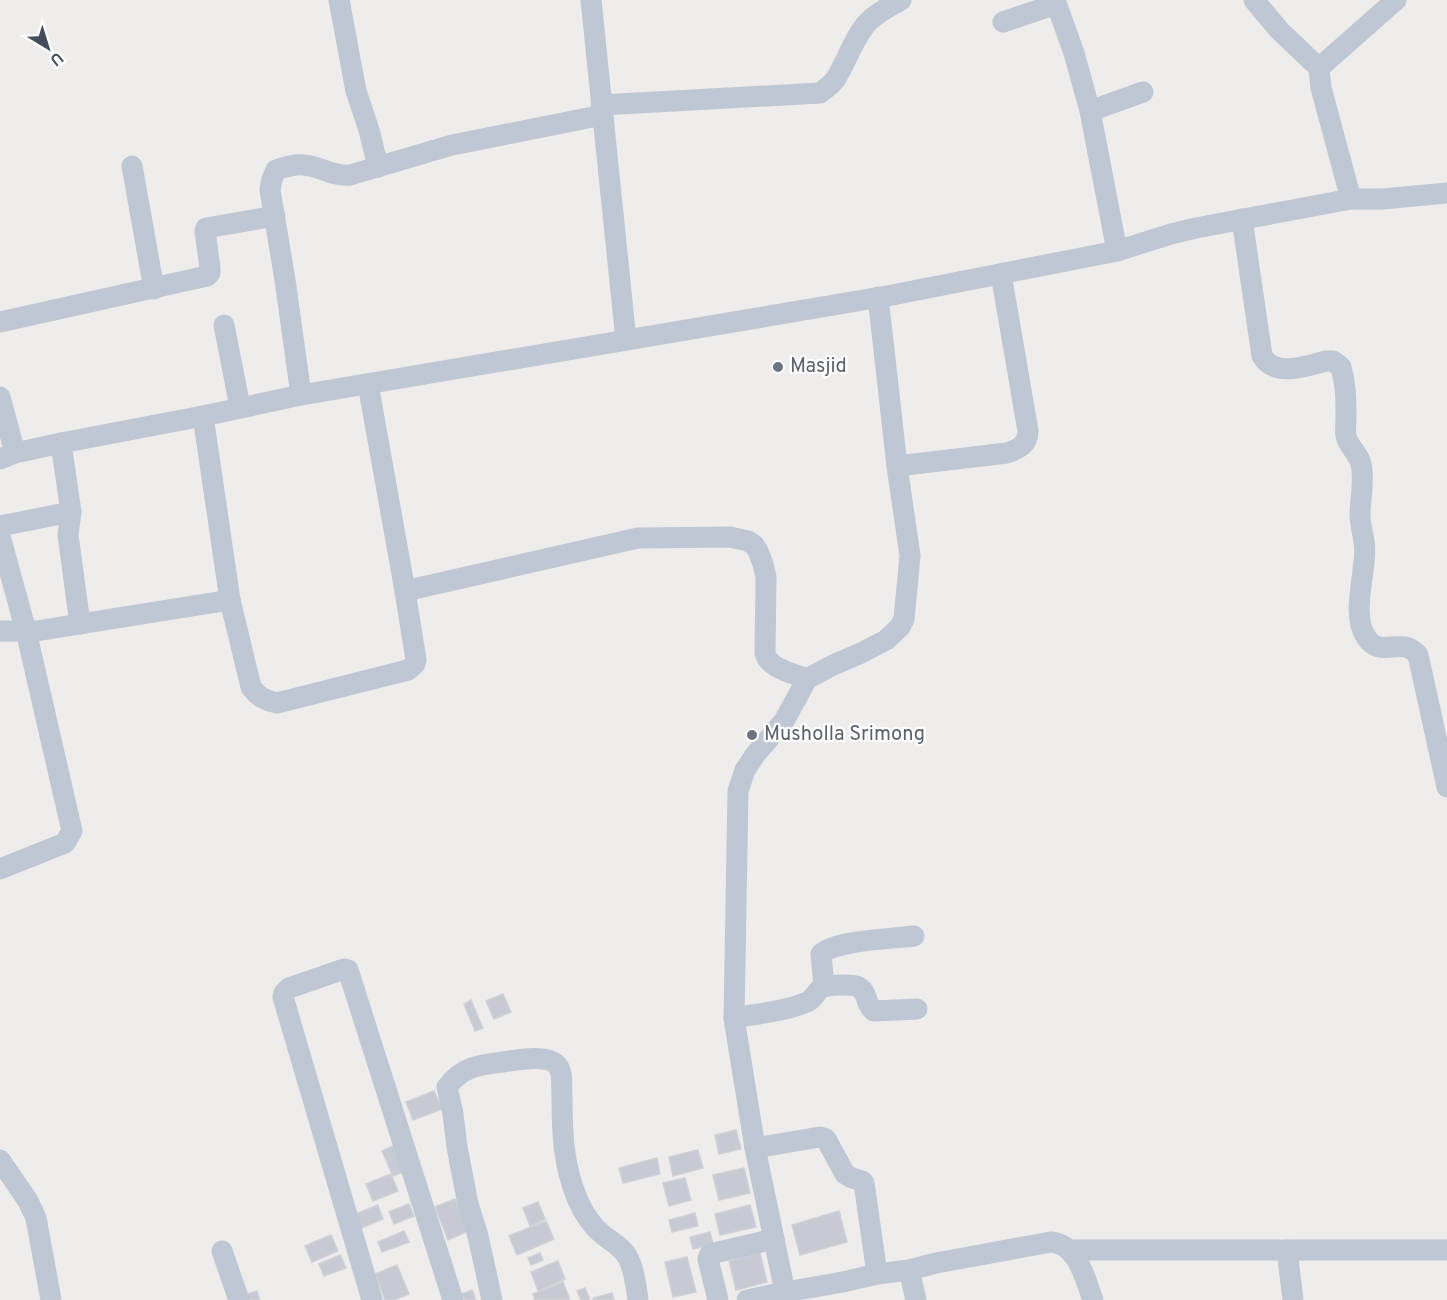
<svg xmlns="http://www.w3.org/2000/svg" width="1447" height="1300" font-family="Overpass,sans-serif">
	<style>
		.building { fill: #c7cad3; stroke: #cfd1d8; stroke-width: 1.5 }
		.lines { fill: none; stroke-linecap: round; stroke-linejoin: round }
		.minor { stroke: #bec7d3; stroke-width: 21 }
		.worship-dot { fill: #6b7280; stroke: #fff; stroke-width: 2 }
		.labels { text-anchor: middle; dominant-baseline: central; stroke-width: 4.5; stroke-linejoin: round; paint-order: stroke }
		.worship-label { font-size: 20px; fill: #5b616d; stroke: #fff; text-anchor: start }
	</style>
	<rect width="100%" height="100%" fill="#efecec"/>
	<g class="building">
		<path d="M503 994 511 1012 494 1019 486 1001Z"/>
		<path d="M471 1000 483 1028 475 1031 464 1004Z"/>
		<path d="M434 1091 442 1109 413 1120 406 1102Z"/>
		<path d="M736 1130 741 1149 719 1154 715 1135Z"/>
		<path d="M393 1146 403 1172 393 1176 382 1151Z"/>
		<path d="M698 1150 703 1168 673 1176 669 1157Z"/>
		<path d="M657 1158 660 1174 623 1183 619 1168Z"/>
		<path d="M744 1168 750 1193 719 1200 713 1175Z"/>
		<path d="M391 1174 398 1191 373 1201 366 1184Z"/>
		<path d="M685 1178 691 1200 669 1206 663 1183Z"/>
		<path d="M455 1199 468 1231 448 1240 435 1207Z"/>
		<path d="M538 1202 545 1219 530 1226 523 1208Z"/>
		<path d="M409 1204 414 1216 394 1224 389 1212Z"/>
		<path d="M378 1205 383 1219 359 1229 353 1215Z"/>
		<path d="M750 1205 756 1227 720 1235 715 1214Z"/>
		<path d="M839 1211 847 1242 800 1255 792 1225Z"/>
		<path d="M695 1213 698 1226 672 1232 669 1220Z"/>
		<path d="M546 1221 554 1239 517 1255 509 1236Z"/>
		<path d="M404 1231 409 1242 382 1252 378 1242Z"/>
		<path d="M710 1232 713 1244 693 1249 690 1237Z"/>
		<path d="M331 1235 338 1251 312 1262 305 1246Z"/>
		<path d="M540 1253 543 1260 531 1265 528 1258Z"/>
		<path d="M760 1253 767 1282 736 1290 729 1261Z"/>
		<path d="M340 1255 346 1268 324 1276 319 1264Z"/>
		<path d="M687 1257 696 1292 673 1297 665 1262Z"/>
		<path d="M558 1261 565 1279 538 1291 531 1272Z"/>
		<path d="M397 1265 409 1294 394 1300H385L375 1274Z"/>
		<path d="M563 1282 570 1300H535L533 1294Z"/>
		<path d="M585 1288 590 1300H581L577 1291Z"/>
		<path d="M472 1290 476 1300H465L462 1294Z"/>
		<path d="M257 1291 260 1300H249L247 1294Z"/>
		<path d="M612 1293 614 1300H593V1298Z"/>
	</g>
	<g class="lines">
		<g class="minor">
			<path d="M339 0 356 91 369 130 378 167"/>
			<path d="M591 0 626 340"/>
			<path d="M1055 0 1074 53 1090 111 1117 251"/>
			<path d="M1254 0 1279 30 1319 68"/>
			<path d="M1003 22 1056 4"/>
			<path d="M601 105 820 93C828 87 835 82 839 73 849 56 855 35 869 21 878 12 890 6 901 0"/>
			<path d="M1090 111 1143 92"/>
			<path d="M132 166 154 289"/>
			<path d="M1351 199 1321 88 1319 68 1396 0"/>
			<path d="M1242 219 1262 356C1275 378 1306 366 1326 361H1333L1341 367C1346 384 1346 400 1346 417 1346 423 1345 430 1346 436 1348 446 1359 454 1361 464 1365 481 1360 498 1360 515 1360 524 1363 533 1364 542 1366 551 1364 561 1363 570 1361 590 1354 619 1366 637 1381 660 1401 635 1418 655L1447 787"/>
			<path d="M0 322 207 276 210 273V268L205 231 206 228 275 216"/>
			<path d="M224 325 240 407"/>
			<path d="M368 384 405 591"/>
			<path d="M301 395 285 280 270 190 272 179 276 170C285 167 294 164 304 165 320 166 333 177 350 175L452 145 603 115"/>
			<path d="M0 397 15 453"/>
			<path d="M203 416 230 600 251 687C258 697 265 700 277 703L408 670 415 664 416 660 405 591 638 538 730 537 748 541 754 545 758 551 763 564 766 577 765 653C769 669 793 673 807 679"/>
			<path d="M61 443 71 512 68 535 80 624"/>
			<path d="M0 459 15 453 61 443 203 416 301 395 887 296 1117 251 1171 234 1196 228 1351 199H1383L1447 193"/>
			<path d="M897 466 1007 453C1018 449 1028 445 1028 431L1001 274"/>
			<path d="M0 526 71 512"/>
			<path d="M0 536 26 631 72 831 65 843 0 869"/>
			<path d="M0 631H36L230 600"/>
			<path d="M824 986 821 954C837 940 891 939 914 936"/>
			<path d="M734 1018C756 1014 787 1011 807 1002 815 999 816 989 824 987 830 985 850 984 856 986 870 992 863 1002 874 1011L917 1009"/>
			<path d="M755 1148 820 1137 826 1139 845 1174 852 1178 862 1181 864 1183 877 1274"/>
			<path d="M0 1160 28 1201 36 1218 51 1300"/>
			<path d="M1070 1250H1447"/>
			<path d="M1287 1250 1293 1300"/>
			<path d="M222 1251 239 1300"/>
			<path d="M909 1270 916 1300"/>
			<path d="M785 1292 755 1148 734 1018 738 791 745 770 755 755 784 721 807 679 833 665 861 653 886 640 900 627 904 619 910 556 897 466 878 297"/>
			<path d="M372 1300 283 997 284 993 289 988 344 969 348 970 453 1300"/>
			<path d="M492 1300 478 1236 468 1204 457 1147 453 1114 447 1087C463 1066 479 1065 503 1062 517 1060 545 1054 556 1064 564 1071 561 1086 562 1095 562 1131 563 1165 577 1198 583 1213 591 1225 603 1235 612 1242 625 1249 629 1260 635 1272 636 1287 638 1300"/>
			<path d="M718 1300 708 1259 710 1254 774 1239"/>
			<path d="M747 1300 785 1292 843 1282 877 1274 909 1270 936 1263 1051 1242C1078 1244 1085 1279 1093 1300"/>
		</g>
	</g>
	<g class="worship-dot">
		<circle cx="778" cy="367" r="6"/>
		<circle cx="752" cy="735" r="6"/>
	</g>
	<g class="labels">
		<g class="worship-label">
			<text x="790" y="367">Masjid</text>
			<text x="764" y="735">Musholla Srimong</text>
		</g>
	</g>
	<g transform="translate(48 48) rotate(142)" stroke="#ffffff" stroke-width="4.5" paint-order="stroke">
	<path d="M0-4.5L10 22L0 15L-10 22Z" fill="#434e5a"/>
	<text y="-9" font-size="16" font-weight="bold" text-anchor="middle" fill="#434e5a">U</text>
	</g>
</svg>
